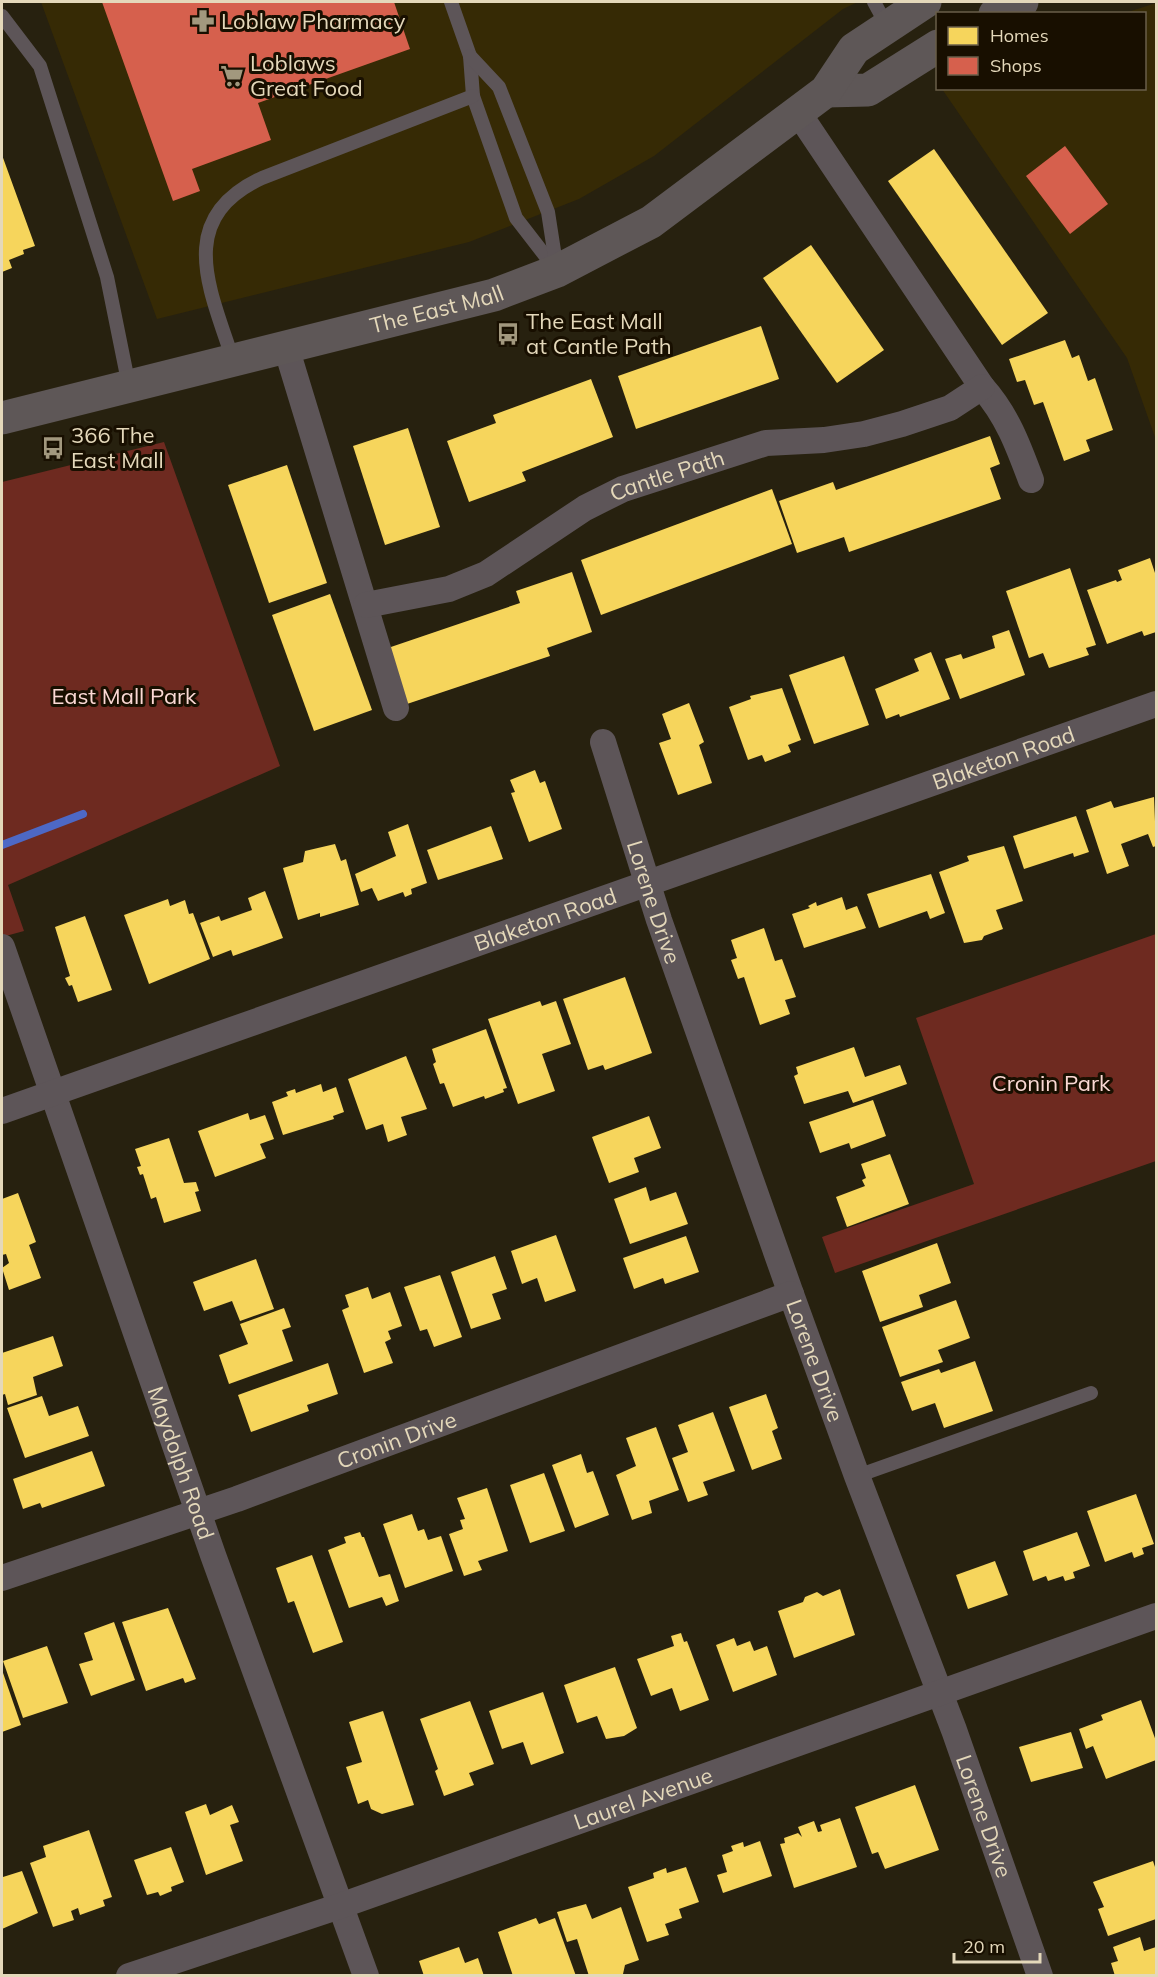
<svg xmlns="http://www.w3.org/2000/svg" width="1158" height="1977" font-family="Mulish,sans-serif">
	<style>
		.built { fill: #362a05 }
		.green { fill: #6e2a20 }
		.homes { fill: #f6d55c }
		.shops { fill: #d6604d }
		.lines { fill: none; stroke-linecap: round; stroke-linejoin: round }
		.stream { stroke: #4d68c5; stroke-width: 8 }
		.service { stroke: #5d5558; stroke-width: 14 }
		.minor { stroke: #5d5558; stroke-width: 26 }
		.secondary { stroke: #5e5757; stroke-width: 33 }
		.labels { text-anchor: middle; dominant-baseline: central; stroke-width: 6; stroke-linejoin: round; paint-order: stroke }
		.poi-label { font-size: 22px; fill: #e4d8ba; stroke: #180f00; text-anchor: start }
		.street-label { font-size: 22px; fill: #e4d8ba; stroke: #180f00 }
		.park-label { font-size: 22px; fill: #fbd9d4; stroke: #180f00 }
	</style>
	<rect width="100%" height="100%" fill="#27210f"/>
	<g class="built">
		<path d="M41 2H858L843 9 654 156 579 199 469 242 157 319Z"/>
		<path d="M1156 3V440L1127 358 942 89 1144 88V14L1125 13Z"/>
	</g>
	<g class="green">
		<path d="M164 442 280 766 8 885 24 931 2 937V482Z"/>
		<path d="M1156 934V1161L835 1273 822 1237 974 1184 916 1018Z"/>
	</g>
	<g class="homes">
		<path d="M934 149 1048 313 1002 345 888 181Z"/>
		<path d="M2 155 35 246 23 250 24 254 9 260 12 268 2 272Z"/>
		<path d="M811 245 884 350 837 383 763 278Z"/>
		<path d="M761 326 779 379 636 429 618 376Z"/>
		<path d="M1065 340 1072 358 1079 355 1088 381 1095 378 1113 430 1086 440 1090 451 1064 461 1043 402 1034 405 1025 380 1017 382 1009 359Z"/>
		<path d="M591 379 613 437 522 472 526 481 469 502 447 441 496 423 493 415Z"/>
		<path d="M408 428 440 527 385 545 353 446Z"/>
		<path d="M990 436 1000 464 990 468 1001 499 849 552 844 537 797 553 779 501 833 482 836 490Z"/>
		<path d="M287 465 327 583 269 603 228 485Z"/>
		<path d="M772 489 792 544 601 615 581 560Z"/>
		<path d="M1150 558 1156 576V632L1144 636 1142 631 1107 644 1087 590 1116 580 1117 582 1122 580 1118 570Z"/>
		<path d="M1070 568 1096 645 1086 648 1089 655 1049 668 1043 653 1029 658 1006 591Z"/>
		<path d="M572 572 592 632 547 648 550 656 404 705 385 649 520 603 516 591Z"/>
		<path d="M330 594 372 710 314 731 272 615Z"/>
		<path d="M1009 630 1025 675 960 699 945 659 961 654 963 659 995 648 992 636Z"/>
		<path d="M931 652 950 699 900 717 899 714 886 719 875 689 919 671 914 659Z"/>
		<path d="M844 656 869 725 814 744 789 675Z"/>
		<path d="M782 688 801 740 788 745 791 752 765 762 762 755 748 760 729 707 751 699 750 696Z"/>
		<path d="M689 703 704 742 699 745 712 783 678 795 659 743 671 739 662 714Z"/>
		<path d="M535 770 540 783 545 781 562 829 529 842 511 793 515 792 510 780Z"/>
		<path d="M1154 797 1156 846 1153 847 1148 834 1121 844 1129 866 1107 874 1086 810 1111 801 1114 808Z"/>
		<path d="M1076 816 1089 852 1074 857 1073 853 1024 869 1013 836Z"/>
		<path d="M408 824 427 883 411 889 412 894 405 897 403 892 378 901 372 888 361 892 355 874 396 856 388 832Z"/>
		<path d="M491 826 503 859 438 880 427 850Z"/>
		<path d="M335 844 341 861 346 859 359 905 320 917V913L298 920 283 868 303 862 305 851Z"/>
		<path d="M1004 846 1023 901 996 910 1003 929 984 936 982 940 964 943 939 872 969 861 967 856Z"/>
		<path d="M931 874 945 913 930 919 927 911 879 928 867 894Z"/>
		<path d="M265 891 283 938 233 956 231 950 213 957 200 923 219 916 221 921 252 910 248 898Z"/>
		<path d="M842 897 846 910 857 906 866 928 804 948 792 914 810 908 808 906 816 902 817 906Z"/>
		<path d="M168 899 170 906 185 900 189 914 193 913 210 959 149 984 124 915Z"/>
		<path d="M85 916 112 990 78 1002 72 985 69 986 65 978 70 976 55 927Z"/>
		<path d="M764 928 775 961 782 959 796 997 785 1000 790 1014 760 1025 744 977 738 979 731 960 737 958 731 940Z"/>
		<path d="M625 977 652 1053 605 1070 603 1065 588 1070 563 999Z"/>
		<path d="M540 1001 542 1006 556 1001 571 1044 542 1054 555 1091 518 1104 488 1019Z"/>
		<path d="M486 1029 507 1088 503 1089 504 1092 485 1099 484 1096 453 1107 444 1083 440 1084 433 1064 436 1062 432 1049Z"/>
		<path d="M854 1047 865 1077 900 1065 907 1084 853 1103 848 1091 804 1104 794 1076 798 1074 796 1067Z"/>
		<path d="M406 1056 427 1109 401 1117 407 1135 388 1142 383 1124 366 1130 348 1079Z"/>
		<path d="M321 1084 323 1092 336 1087 344 1112 333 1116 334 1119 283 1135 272 1102 288 1096 286 1092 295 1089 296 1093Z"/>
		<path d="M873 1100 886 1136 851 1149 849 1143 820 1153 809 1122Z"/>
		<path d="M248 1113 250 1120 265 1115 274 1139 260 1144 266 1158 215 1177 198 1131Z"/>
		<path d="M649 1116 661 1148 634 1158 639 1172 609 1183 592 1137Z"/>
		<path d="M169 1138 184 1183 196 1182 199 1191 195 1192 201 1211 164 1223 156 1197 151 1199 143 1174 140 1175 137 1167 141 1166 135 1149Z"/>
		<path d="M890 1154 909 1204 847 1227 836 1197 865 1186 862 1180 866 1178 861 1164Z"/>
		<path d="M646 1187 650 1201 676 1192 688 1224 630 1244 614 1199Z"/>
		<path d="M18 1193 36 1242 29 1245 41 1278 9 1290 2 1268 9 1263 6 1254 2 1255V1199Z"/>
		<path d="M556 1235 576 1291 545 1302 537 1278 522 1284 511 1251Z"/>
		<path d="M686 1236 699 1272 665 1284 663 1278 634 1289 623 1258Z"/>
		<path d="M937 1243 951 1283 919 1295 923 1307 880 1322 862 1271Z"/>
		<path d="M495 1256 507 1289 492 1294 501 1319 471 1329 451 1272Z"/>
		<path d="M256 1259 274 1309 240 1321 232 1301 204 1311 193 1282Z"/>
		<path d="M440 1275 462 1337 434 1347 427 1329 420 1331 404 1287Z"/>
		<path d="M368 1287 372 1299 390 1292 402 1326 388 1331 391 1339 385 1342 393 1363 364 1373 342 1310 349 1307 345 1295Z"/>
		<path d="M956 1300 970 1338 938 1350 943 1362 900 1377 882 1327Z"/>
		<path d="M284 1308 291 1327 282 1330 293 1361 229 1384 219 1355 248 1344 240 1324Z"/>
		<path d="M53 1336 63 1366 33 1377 37 1395 8 1405 5 1394 2 1395V1353Z"/>
		<path d="M975 1361 993 1411 944 1428 935 1403 912 1411 901 1382 939 1369 941 1373Z"/>
		<path d="M328 1363 338 1394 307 1405 309 1411 251 1432 238 1395Z"/>
		<path d="M766 1394 778 1428 772 1431 782 1459 752 1470 729 1407Z"/>
		<path d="M42 1396 49 1416 78 1406 89 1436 25 1458 7 1408Z"/>
		<path d="M713 1412 735 1471 703 1482 708 1495 688 1502 672 1458 688 1452 678 1425Z"/>
		<path d="M656 1427 679 1490 649 1501 652 1513 632 1520 616 1475 636 1466 626 1438Z"/>
		<path d="M92 1451 105 1486 42 1508 40 1503 23 1509 13 1479Z"/>
		<path d="M581 1454 587 1473 593 1471 609 1515 575 1528 552 1465Z"/>
		<path d="M544 1473 565 1531 530 1543 510 1485Z"/>
		<path d="M487 1488 508 1551 478 1561 482 1570 464 1576 449 1534 463 1529 460 1520 465 1519 457 1498Z"/>
		<path d="M1136 1494 1154 1544 1142 1548 1144 1554 1134 1558 1132 1552 1105 1562 1087 1511Z"/>
		<path d="M412 1514 418 1531 424 1529 428 1540 441 1536 453 1571 405 1588 383 1524Z"/>
		<path d="M360 1532 362 1537H364L379 1577 390 1574 399 1601 386 1606 382 1597 349 1608 328 1550 346 1543 344 1537Z"/>
		<path d="M1077 1532 1090 1566 1073 1572 1075 1578 1065 1581 1063 1576 1048 1581 1046 1576 1033 1581 1023 1551Z"/>
		<path d="M312 1555 343 1642 313 1653 294 1601 288 1603 276 1568Z"/>
		<path d="M995 1561 1008 1595 968 1609 956 1575Z"/>
		<path d="M840 1589 855 1635 794 1658 778 1611 803 1602 805 1597 817 1592 823 1596Z"/>
		<path d="M168 1608 196 1679 185 1683 183 1678 146 1691 122 1622Z"/>
		<path d="M114 1622 135 1680 91 1696 79 1664 93 1660 84 1633Z"/>
		<path d="M681 1633 684 1642 687 1641 709 1700 680 1711 672 1688 651 1696 637 1659 674 1646 671 1636Z"/>
		<path d="M734 1638 737 1646 750 1641 754 1651 767 1646 777 1675 733 1692 716 1645Z"/>
		<path d="M47 1646 68 1703 23 1718 3 1661Z"/>
		<path d="M615 1667 637 1728 624 1736 606 1739 597 1716 577 1723 564 1685Z"/>
		<path d="M2 1670 21 1725 2 1732Z"/>
		<path d="M543 1692 564 1753 531 1765 523 1742 502 1749 489 1711Z"/>
		<path d="M1141 1700 1156 1741V1760L1106 1779 1093 1746 1086 1749 1079 1729 1103 1720 1101 1715Z"/>
		<path d="M470 1701 494 1764 469 1773 474 1785 444 1796 435 1771 438 1769 420 1719Z"/>
		<path d="M383 1711 414 1805 382 1814 371 1809 368 1800 358 1804 346 1767 362 1762 349 1722Z"/>
		<path d="M1071 1732 1083 1768 1031 1782 1019 1747Z"/>
		<path d="M915 1785 939 1850 885 1869 878 1852 872 1854 855 1807Z"/>
		<path d="M206 1804 210 1815 232 1805 239 1822 230 1825 243 1861 206 1875 185 1812Z"/>
		<path d="M840 1818 857 1867 794 1888 780 1844 785 1843 784 1838 798 1833 802 1837 798 1827 814 1821 818 1832 822 1831 820 1825Z"/>
		<path d="M89 1830 112 1897 103 1900 105 1906 80 1915 78 1908 71 1911 74 1920 53 1927 30 1863 46 1857 43 1846Z"/>
		<path d="M760 1841 772 1876 723 1893 717 1875 727 1872 722 1855 733 1851 731 1846 743 1842 744 1847Z"/>
		<path d="M171 1847 184 1882 171 1887 172 1891 160 1896 158 1892 147 1895 134 1860Z"/>
		<path d="M1153 1861 1156 1870V1919L1108 1936 1098 1909 1104 1907 1093 1882Z"/>
		<path d="M686 1867 699 1902 679 1909 682 1918 665 1924 669 1935 647 1942 628 1887 654 1878 653 1873 666 1868 667 1873Z"/>
		<path d="M22 1871 38 1913 2 1929V1873L3 1877Z"/>
		<path d="M586 1904 592 1919 621 1907 639 1960 625 1965 623 1974 589 1976 577 1939 567 1942 557 1912Z"/>
		<path d="M536 1918 539 1924 555 1918 576 1976H513L498 1932Z"/>
		<path d="M1140 1937 1144 1951 1156 1947V1976H1115L1111 1963 1118 1961 1113 1947Z"/>
		<path d="M459 1947 465 1963 478 1958 484 1976H424L419 1961Z"/>
	</g>
	<g class="shops">
		<path d="M102 2H394L410 49 258 103 271 140 192 169 200 191 173 201Z"/>
		<path d="M1065 146 1108 204 1070 234 1026 176Z"/>
	</g>
	<g class="lines">
		<path class="stream" d="M2 845 83 814"/>
		<g class="service">
			<path d="M451 2 470 56 473 96 516 218 557 271"/>
			<path d="M874 2 887 26"/>
			<path d="M2 16 40 66 107 277 129 386"/>
			<path d="M470 56 499 87 548 212 557 270"/>
			<path d="M233 360C210 289 174 219 262 178L473 96"/>
			<path d="M857 1476 1091 1393"/>
		</g>
		<g class="minor">
			<path d="M797 111 982 387C1007 415 1018 445 1031 480"/>
			<path d="M286 347 396 708"/>
			<path id="s1" d="M366 605 449 589 486 574 585 508 623 489 766 443 824 440 864 434 902 424 950 408 982 387"/>
			<path id="s2" d="M603 742 659 920 791 1294 857 1476 954 1730 1040 1976"/>
			<path id="s3" d="M2 947 213 1555 366 1976"/>
			<path id="s4" d="M2 1111 1156 704"/>
			<path id="s5" d="M2 1578 237 1499 791 1294"/>
			<path id="s6" d="M129 1976 340 1906 1156 1616"/>
		</g>
		<g class="secondary">
			<path d="M995 14 1022 2"/>
			<path d="M826 91 868 90 938 46"/>
			<path id="s7" d="M2 418 494 295 557 271 651 222 826 91 854 49 925 2"/>
		</g>
	</g>
	<defs>
		<g id="pharmacy-bare" transform="scale(1.8)"><path d="M-2-6h4v4h4v4h-4v4h-4v-4h-4v-4h4Z" fill="#a2987e" stroke="#180f00" stroke-width="2.5" paint-order="stroke"/></g>
		<g id="supermarket-bare" transform="scale(1.8)"><path d="M-6-5.5h2.5l.6 2H6L4.5 2H-2.5L-4.4-4H-6ZM-1.5 3.2a1.3 1.3 0 1 0 .1 0ZM3 3.2a1.3 1.3 0 1 0 .1 0Z" fill="#a2987e" stroke="#180f00" stroke-width="2.5" paint-order="stroke"/></g>
		<g id="bus-bare" transform="scale(1.8)"><path d="M-5-6H5V4H4V6H2V4H-2V6H-4V4H-5ZM-3.5-4V0h7V-4ZM-3.5 1.2v1.5H-2V1.2ZM2 1.2v1.5H3.5V1.2Z" fill="#a2987e" stroke="#180f00" stroke-width="2.5" paint-order="stroke"/></g>
	</defs>
	<g fill-rule="evenodd">
		<use href="#pharmacy-bare" x="203" y="21"/>
		<use href="#supermarket-bare" x="232" y="76"/>
		<use href="#bus-bare" x="508" y="334"/>
		<use href="#bus-bare" x="53" y="448"/>
	</g>
	<g class="labels">
		<g class="poi-label">
			<text x="221" y="21">Loblaw Pharmacy</text>
			<text x="250" y="63">Loblaws<tspan x="250" dy="25">Great Food</tspan></text>
			<text x="526" y="321">The East Mall<tspan x="526" dy="25">at Cantle Path</tspan></text>
			<text x="71" y="435">366 The<tspan x="71" dy="25">East Mall</tspan></text>
		</g>
		<g class="street-label">
			<text stroke="none"><textPath href="#s7" startOffset="448">The East Mall</textPath></text>
			<text stroke="none"><textPath href="#s1" startOffset="332">Cantle Path</textPath></text>
			<text stroke="none"><textPath href="#s4" startOffset="1062">Blaketon Road</textPath></text>
			<text stroke="none"><textPath href="#s2" startOffset="168">Lorene Drive</textPath></text>
			<text stroke="none"><textPath href="#s4" startOffset="576">Blaketon Road</textPath></text>
			<text stroke="none"><textPath href="#s2" startOffset="654">Lorene Drive</textPath></text>
			<text stroke="none"><textPath href="#s5" startOffset="418">Cronin Drive</textPath></text>
			<text stroke="none"><textPath href="#s3" startOffset="546">Maydolph Road</textPath></text>
			<text stroke="none"><textPath href="#s6" startOffset="544">Laurel Avenue</textPath></text>
			<text stroke="none"><textPath href="#s2" startOffset="1140">Lorene Drive</textPath></text>
		</g>
		<g class="park-label">
			<text x="124" y="696">East Mall Park</text>
			<text x="1051" y="1083">Cronin Park</text>
		</g>
	</g>
	<rect width="1158" height="1977" fill="none" stroke="#e4d8ba" stroke-width="6"/>
	<rect x="936" y="12" width="210" height="78" fill="#180f00" stroke="#6a5f4a" stroke-width="1.5"/>
	<rect x="948" y="27" width="30" height="18" fill="#f6d55c" stroke="#6a5f4a" stroke-width="1.5"/>
	<text x="990" y="42" font-size="18" fill="#e4d8ba">Homes</text>
	<rect x="948" y="57" width="30" height="18" fill="#d6604d" stroke="#6a5f4a" stroke-width="1.5"/>
	<text x="990" y="72" font-size="18" fill="#e4d8ba">Shops</text>
	<path d="M954 1953v9h86v-9" fill="none" stroke="#e4d8ba" stroke-width="3"/>
	<text x="963" y="1953" font-size="18" fill="#e4d8ba" stroke="#180f00" stroke-width="4.5" paint-order="stroke">20 m</text>
</svg>
